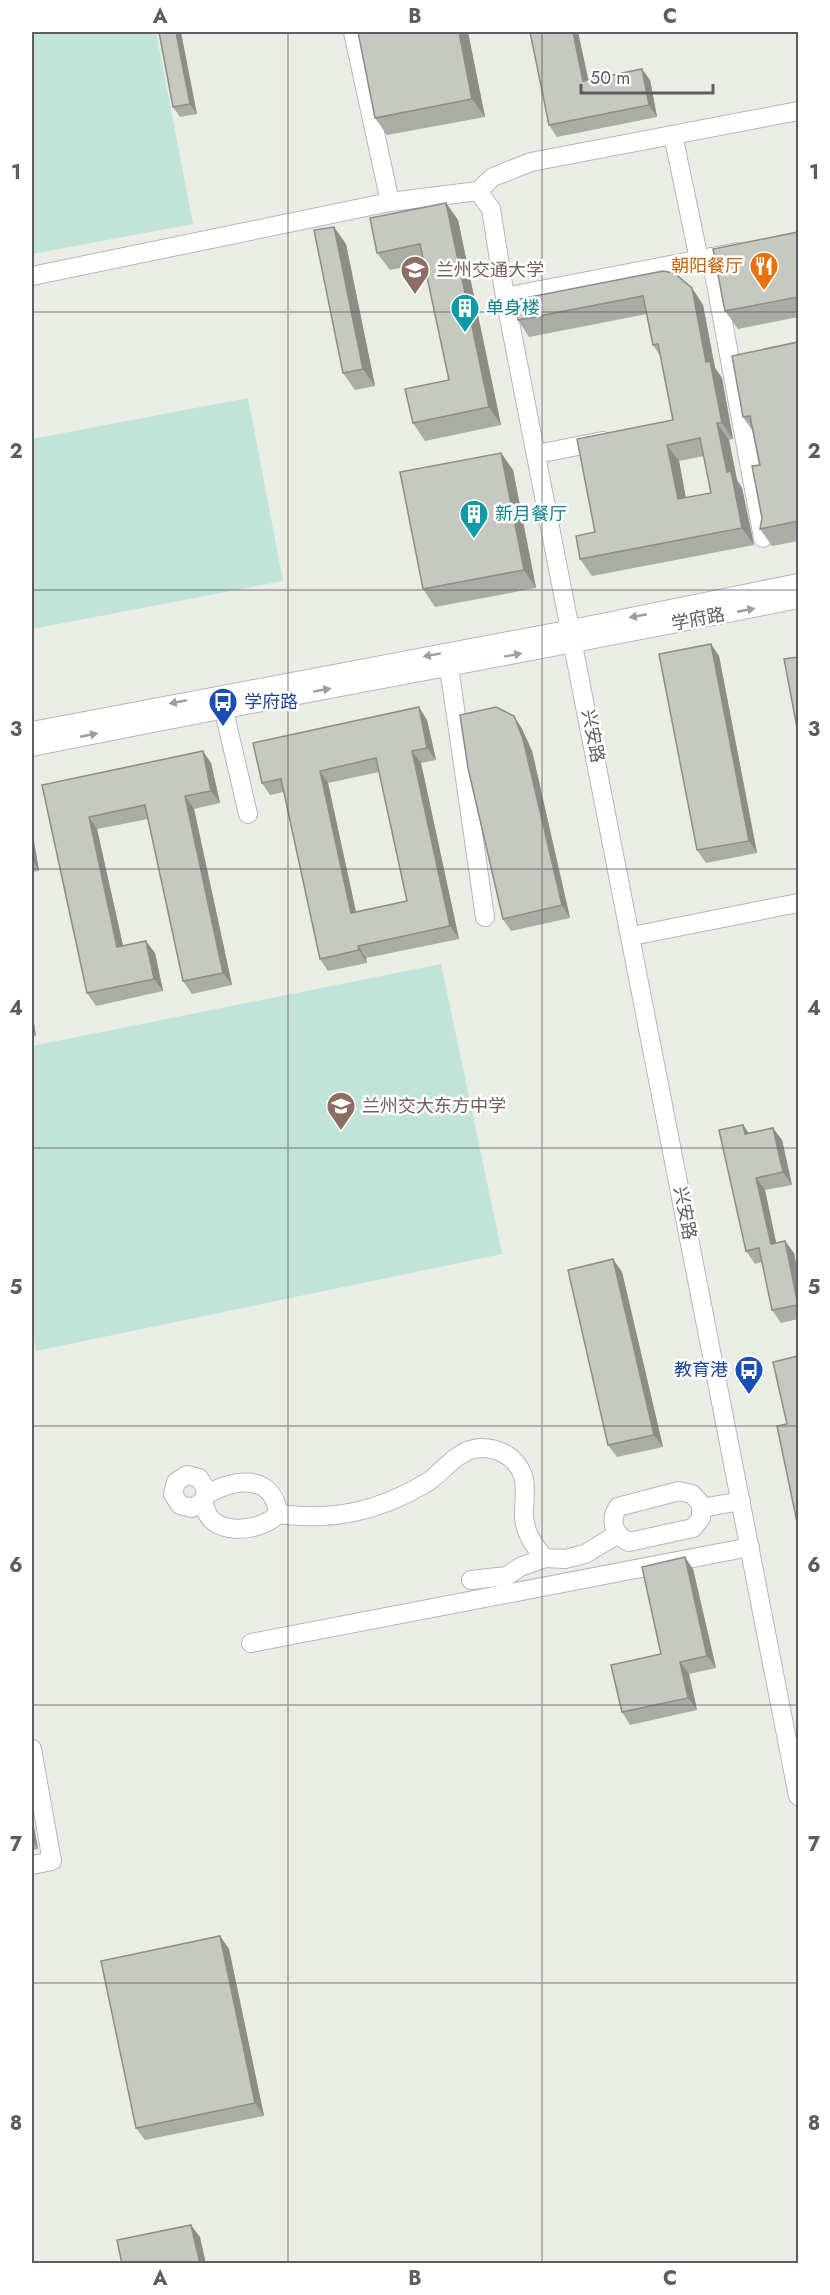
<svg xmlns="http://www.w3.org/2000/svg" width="830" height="2295" font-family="Jost,'Noto Sans SC',sans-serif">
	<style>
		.green { fill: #c2e3d8 }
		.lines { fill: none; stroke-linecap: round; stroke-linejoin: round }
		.minor-casing { stroke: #b8b6bd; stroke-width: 20 }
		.minor { stroke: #fff; stroke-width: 18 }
		.wall { fill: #aaada5; fill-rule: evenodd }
		.shaded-wall { fill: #8b8d86 }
		.building { fill: #c6c9c0; stroke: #8b8d86; stroke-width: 1.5; fill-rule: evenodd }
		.oneway { fill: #9e9da1 }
		.grid { fill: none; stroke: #5e5c63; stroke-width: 1.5; stroke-opacity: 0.55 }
		.labels { text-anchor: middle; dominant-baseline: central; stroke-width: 5; stroke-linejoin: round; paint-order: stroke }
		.food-label { font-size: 18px; fill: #c56008; stroke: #fff; text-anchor: end }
		.education-label { font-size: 18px; fill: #785e54; stroke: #fff; text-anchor: start }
		.culture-label { font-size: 18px; fill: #0d838f; stroke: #fff; text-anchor: start }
		.street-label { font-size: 18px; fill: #5e5c63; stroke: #fff }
		.transit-label { font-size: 18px; fill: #164399; stroke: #fff; text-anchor: start }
		.neatline { fill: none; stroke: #5e5c63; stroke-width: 2 }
		.grid-label { font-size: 20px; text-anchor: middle; font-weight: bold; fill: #5e5c63 }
	</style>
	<rect width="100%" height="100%" fill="#e9ede4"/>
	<g class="green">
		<path d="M32 32H156L193 224 32 254Z"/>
		<path d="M248 398 283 581 32 629V439Z"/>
		<path d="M441 964 502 1254 36 1351 32 1328V1046Z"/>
	</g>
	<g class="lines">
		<g class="minor-casing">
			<g id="minor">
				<path d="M353 32 390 202"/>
				<path d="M673 135 699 259"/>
				<path d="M478 191 493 177 531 162 798 111"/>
				<path d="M711 257 763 538"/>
				<path d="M32 276 390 202 478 191 491 209 505 297 798 1796"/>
				<path d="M505 297 738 252"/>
				<path d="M537 454 603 441"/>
				<path d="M449 667 485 917"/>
				<path d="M221 698 248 814"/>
				<path d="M32 731 572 629 798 583"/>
				<path d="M32 747C287 695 543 651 798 599"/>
				<path d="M632 936 798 903"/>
				<path d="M679 1491 692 1494 701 1504V1518L693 1528 629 1542C614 1535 609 1521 618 1507Z"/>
				<path d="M206 1495C233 1478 274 1473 278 1514"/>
				<path d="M203 1501 192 1508 180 1505 173 1494 176 1482 187 1475 199 1478 206 1489C206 1493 203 1499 204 1503 208 1538 260 1533 278 1514"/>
				<path d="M702 1508 741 1501"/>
				<path d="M278 1514C332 1521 378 1512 426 1483 442 1473 455 1453 474 1449 486 1446 502 1450 512 1459 530 1476 524 1493 524 1514 524 1532 533 1545 545 1558"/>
				<path d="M471 1580 507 1576 520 1567 545 1558 565 1559 585 1554 618 1534"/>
				<path d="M251 1643 750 1547"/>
				<path d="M32 1749 52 1861 32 1865"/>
			</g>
		</g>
		<use href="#minor" class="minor"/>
	</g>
	<g class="wall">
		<path d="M159 32 197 114 180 117 173 107Z"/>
		<path d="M468 32 485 117 387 135 375 118Z"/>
		<path d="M530 32H578L588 80H650L657 117 557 137 549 125Z"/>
		<path d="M446 203 458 220 501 425 425 441 413 423 449 380 424 263 390 270 377 253Z"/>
		<path d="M798 232V317L738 329 725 311Z"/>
		<path d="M346 244 375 386 355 390 343 373Z"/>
		<path d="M692 288 703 305 715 368 722 378 733 439 729 440 737 480 742 488 754 545 592 576 580 559 595 532 673 420 661 357 653 345 647 314 529 337 518 320 514 300ZM704 456 711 493 686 498 679 461Z"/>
		<path d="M798 342V541L772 546 760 529 762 518 760 465 754 433 743 417Z"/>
		<path d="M501 453 513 470 536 588 435 607 423 589Z"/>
		<path d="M719 656 757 853 706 863 697 850Z"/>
		<path d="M514 716 522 729 532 751 570 918 511 931 503 919Z"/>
		<path d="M427 720 436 760 421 763 459 939 366 958 367 963 328 971 320 959 284 792 270 795 262 783ZM379 772 407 901 356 912 328 783Z"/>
		<path d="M211 763 220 803 194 809 232 985 192 994 183 981 148 819 97 829 123 946 155 953 163 991 96 1006 87 993 42 785Z"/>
		<path d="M32 830 39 871 32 872Z"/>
		<path d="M32 1011 36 1036 32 1037Z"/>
		<path d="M743 1125 749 1133 782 1140 792 1185 765 1190 776 1243 794 1253 798 1275V1319L781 1323 772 1310 762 1262 755 1264 746 1251Z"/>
		<path d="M622 1272 663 1447 617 1457 608 1445Z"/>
		<path d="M693 1569 716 1668 689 1674 697 1710 630 1725 622 1712 661 1654Z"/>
		<path d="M32 1816 38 1849 32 1850Z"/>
		<path d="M220 1936 229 1949 264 2116 145 2140 136 2128Z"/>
	</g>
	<g class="shaded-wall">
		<path d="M176 32H181L197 114 190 104Z"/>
		<path d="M459 32H468L485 117 472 99Z"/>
		<path d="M573 32H578L591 92 583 81Z"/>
		<path d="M642 69 650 80 657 117 649 105Z"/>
		<path d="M446 203 458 220 501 425 489 407Z"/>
		<path d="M334 227 346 244 375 386 363 369Z"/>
		<path d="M692 288 703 305 715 368 722 378 733 439 722 423 706 362Z"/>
		<path d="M717 423 729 440 737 480 742 488 754 545 742 528 727 472Z"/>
		<path d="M667 445 679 461 689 516 678 499Z"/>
		<path d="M501 453 513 470 536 588 524 570Z"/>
		<path d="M711 644 719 656 757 853 749 841Z"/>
		<path d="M419 707 427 720 436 760 427 748Z"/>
		<path d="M514 716 522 729 532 751 570 918 562 905Z"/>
		<path d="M203 751 211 763 220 803 211 791Z"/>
		<path d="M412 751 421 763 459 939 450 926Z"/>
		<path d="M320 771 328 783 359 926 351 913Z"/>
		<path d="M185 796 194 809 232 985 223 973Z"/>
		<path d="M89 817 97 829 126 959 117 947Z"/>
		<path d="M32 830 39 871 32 859Z"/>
		<path d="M146 941 155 953 163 991 154 979Z"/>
		<path d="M358 946 366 958 367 963 359 950Z"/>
		<path d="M32 1011 36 1036 32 1029Z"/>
		<path d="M743 1125 751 1137 745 1134Z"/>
		<path d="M773 1128 782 1140 792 1185 783 1172Z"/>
		<path d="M756 1178 765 1190 779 1256 771 1244Z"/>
		<path d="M785 1241 794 1253 798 1275V1302Z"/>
		<path d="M613 1259 622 1272 663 1447 654 1435Z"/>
		<path d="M685 1557 693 1569 716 1668 707 1656Z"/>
		<path d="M680 1662 689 1674 697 1710 688 1698Z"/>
		<path d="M32 1816 38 1849 32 1839Z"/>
		<path d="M220 1936 229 1949 264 2116 255 2103Z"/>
		<path d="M191 2225 200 2237 206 2264H200Z"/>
	</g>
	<g class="building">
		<path d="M159 32H176L190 104 173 107Z"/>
		<path d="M358 32H459L472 99 375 118Z"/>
		<path d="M530 32H573L583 81 642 69 649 105 549 125Z"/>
		<path d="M446 203 489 407 413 423 405 389 449 380 420 244 377 253 370 218Z"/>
		<path d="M334 227 363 369 343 373 314 230Z"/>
		<path d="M798 232V297L725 311 713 249Z"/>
		<path d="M663 271 674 273 692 288 706 362 710 361 722 423H717L727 472 731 471 742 528 580 559 576 536 595 532 577 439 673 420 658 344 653 345 643 296 518 320 514 300ZM700 438 711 493 678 499 667 445Z"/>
		<path d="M798 342V521L760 529 762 518 752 466 760 465 750 416 743 417 732 356Z"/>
		<path d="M501 453 524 570 423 589 400 472Z"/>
		<path d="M711 644 749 841 697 850 659 654Z"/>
		<path d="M798 657V733L784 659Z"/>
		<path d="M419 707 427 748 412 751 450 926 358 946 359 950 320 959 281 779 262 783 253 743ZM376 758 407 901 351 913 320 771Z"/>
		<path d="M496 707 514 716 523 739 562 905 503 919 468 768 460 715Z"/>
		<path d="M203 751 211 791 185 796 223 973 183 981 145 805 89 817 117 947 146 941 154 979 87 993 42 785Z"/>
		<path d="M743 1125 745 1134 773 1128 783 1172 756 1178 771 1244 785 1241 798 1305 772 1310 759 1248 746 1251 719 1130Z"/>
		<path d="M613 1259 654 1435 608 1445 568 1270Z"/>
		<path d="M798 1356V1527L777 1426 787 1424 773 1362Z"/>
		<path d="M685 1557 707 1656 680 1662 688 1698 622 1712 611 1665 661 1654 642 1567Z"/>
		<path d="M220 1936 255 2103 136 2128 101 1961Z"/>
		<path d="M191 2225 200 2264H122L117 2240Z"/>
	</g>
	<defs><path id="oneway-solid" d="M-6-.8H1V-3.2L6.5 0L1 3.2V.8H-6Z" transform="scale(1.5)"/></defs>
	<g class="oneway">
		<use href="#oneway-solid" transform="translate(746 610) rotate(-11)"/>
		<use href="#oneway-solid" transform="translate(638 616) rotate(169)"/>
		<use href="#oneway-solid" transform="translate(432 655) rotate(170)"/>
		<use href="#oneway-solid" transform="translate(513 655) rotate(-10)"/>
		<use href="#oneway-solid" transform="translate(322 690) rotate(-10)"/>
		<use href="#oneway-solid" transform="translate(178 702) rotate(169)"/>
		<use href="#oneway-solid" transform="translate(89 735) rotate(-11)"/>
	</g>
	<path class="grid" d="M288 32V2264M542 32V2264M32 312H798M32 590H798M32 869H798M32 1148H798M32 1426H798M32 1705H798M32 1983H798"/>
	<defs>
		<g id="restaurant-pin" transform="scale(1.5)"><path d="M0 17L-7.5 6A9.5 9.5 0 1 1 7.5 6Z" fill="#e8710a" stroke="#fff"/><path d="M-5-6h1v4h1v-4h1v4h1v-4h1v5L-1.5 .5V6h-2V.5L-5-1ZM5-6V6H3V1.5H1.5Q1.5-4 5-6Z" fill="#fff"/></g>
		<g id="university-pin" transform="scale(1.5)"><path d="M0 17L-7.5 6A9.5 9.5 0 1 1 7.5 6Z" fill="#8d6e63" stroke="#fff"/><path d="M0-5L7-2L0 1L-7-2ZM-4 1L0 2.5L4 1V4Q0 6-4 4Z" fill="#fff"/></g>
		<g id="building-pin" transform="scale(1.5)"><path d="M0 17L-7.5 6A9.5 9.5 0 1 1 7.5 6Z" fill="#0f9aa8" stroke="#fff"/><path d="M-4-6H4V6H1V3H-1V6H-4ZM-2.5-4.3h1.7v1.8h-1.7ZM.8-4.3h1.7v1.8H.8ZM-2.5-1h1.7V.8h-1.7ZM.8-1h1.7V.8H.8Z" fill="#fff"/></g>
		<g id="bus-pin" transform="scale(1.5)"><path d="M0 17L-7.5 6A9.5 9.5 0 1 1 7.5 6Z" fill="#1a4fb4" stroke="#fff"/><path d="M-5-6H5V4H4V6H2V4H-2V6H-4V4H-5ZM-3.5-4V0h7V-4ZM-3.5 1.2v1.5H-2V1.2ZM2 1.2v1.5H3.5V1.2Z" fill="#fff"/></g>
		<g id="school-pin" transform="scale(1.5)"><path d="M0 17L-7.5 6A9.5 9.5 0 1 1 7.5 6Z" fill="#8d6e63" stroke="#fff"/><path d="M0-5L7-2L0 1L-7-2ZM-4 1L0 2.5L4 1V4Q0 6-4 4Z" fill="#fff"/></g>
	</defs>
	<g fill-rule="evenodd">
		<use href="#restaurant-pin" x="764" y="266"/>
		<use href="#university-pin" x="415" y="270"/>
		<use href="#building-pin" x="465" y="308"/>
		<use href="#building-pin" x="474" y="514"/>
		<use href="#bus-pin" x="223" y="702"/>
		<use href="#school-pin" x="341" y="1106"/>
		<use href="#bus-pin" x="749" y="1370"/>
	</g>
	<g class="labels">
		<g class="food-label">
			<text x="743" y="266">朝阳餐厅</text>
		</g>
		<g class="education-label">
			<text x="436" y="270">兰州交通大学</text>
			<text x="362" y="1106">兰州交大东方中学</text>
		</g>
		<g class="culture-label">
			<text x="486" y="308">单身楼</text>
			<text x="495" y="514">新月餐厅</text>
		</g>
		<g class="street-label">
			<text transform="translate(698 619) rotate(-11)">学府路</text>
			<text transform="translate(593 736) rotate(79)">兴安路</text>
			<text transform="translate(685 1213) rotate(79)">兴安路</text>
		</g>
		<g class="transit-label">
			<text x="244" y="702">学府路</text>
			<text x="728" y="1370" text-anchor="end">教育港</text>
		</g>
	</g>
	<rect width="830" height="2295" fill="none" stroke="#ffffff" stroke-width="66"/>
	<path d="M581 84v9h132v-9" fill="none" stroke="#5e5c63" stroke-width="3"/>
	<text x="590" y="84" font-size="18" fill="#5e5c63" stroke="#ffffff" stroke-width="4.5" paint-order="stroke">50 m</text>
	<rect x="33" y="33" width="764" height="2229" class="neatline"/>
	<g class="grid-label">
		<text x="160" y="23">A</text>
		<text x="415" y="23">B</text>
		<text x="670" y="23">C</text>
		<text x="16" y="179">1</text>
		<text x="814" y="179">1</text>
		<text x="16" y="458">2</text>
		<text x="814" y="458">2</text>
		<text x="16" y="736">3</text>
		<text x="814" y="736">3</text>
		<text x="16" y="1015">4</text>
		<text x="814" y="1015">4</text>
		<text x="16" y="1294">5</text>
		<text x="814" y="1294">5</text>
		<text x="16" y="1572">6</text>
		<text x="814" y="1572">6</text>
		<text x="16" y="1851">7</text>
		<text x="814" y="1851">7</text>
		<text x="16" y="2130">8</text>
		<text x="814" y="2130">8</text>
		<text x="160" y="2285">A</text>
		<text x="415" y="2285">B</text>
		<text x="670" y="2285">C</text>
	</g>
</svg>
